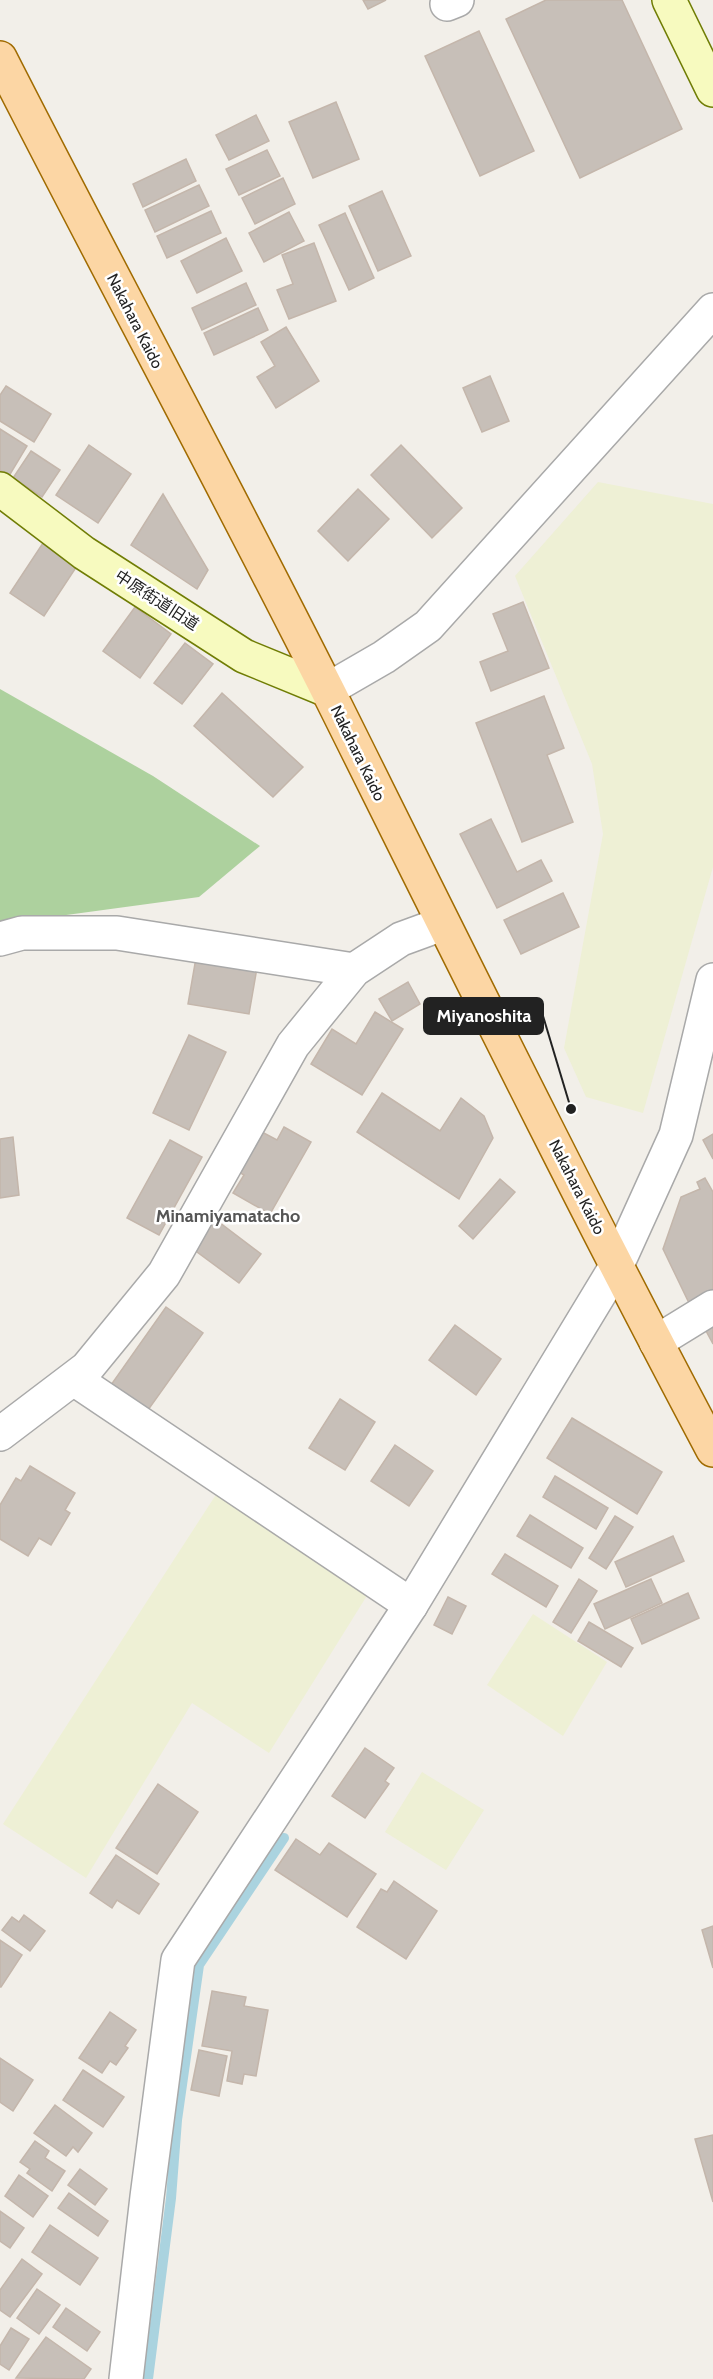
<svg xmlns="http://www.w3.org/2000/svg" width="713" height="2379" font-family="Cabin,'Noto Sans JP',sans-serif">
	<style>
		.farmland { fill: #eef0d5 }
		.forest { fill: #add19e }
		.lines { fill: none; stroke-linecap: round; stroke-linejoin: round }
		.stream { stroke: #aad3df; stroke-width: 10 }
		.building { fill: #c7bfb8; stroke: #c4b6ab; stroke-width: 1.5 }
		.street-casing { stroke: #a9a9a9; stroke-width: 36 }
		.secondary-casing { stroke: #707d05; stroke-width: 36 }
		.primary-casing { stroke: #a06b00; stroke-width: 36 }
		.street { stroke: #fff; stroke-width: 33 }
		.secondary { stroke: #f7fabf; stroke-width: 33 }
		.primary { stroke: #fcd6a4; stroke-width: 33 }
		.labels { text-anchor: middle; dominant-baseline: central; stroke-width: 5; stroke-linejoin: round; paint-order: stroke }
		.street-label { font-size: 16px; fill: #222; stroke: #fff }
		.neighbourhood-label { font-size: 18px; font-weight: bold; fill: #555; stroke: #fff }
		.leader { fill: none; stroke: #222; stroke-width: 2 }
		.callout-dot { fill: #222; stroke: #fff; stroke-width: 2 }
		.callout { fill: #222; stroke: #222; stroke-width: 2 }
		.callout-label { font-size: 18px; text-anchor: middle; font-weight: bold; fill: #fff }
	</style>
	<rect width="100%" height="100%" fill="#f2efe9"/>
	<g class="farmland">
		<path d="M598 482 713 504V867L643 1113 586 1097 564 1048 603 834 592 764 515 576Z"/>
		<path d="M217 1493 368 1594 269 1753 192 1703 86 1878 3 1824Z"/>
		<path d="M533 1614 607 1662 563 1736 487 1685Z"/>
		<path d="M422 1772 484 1810 446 1870 385 1832Z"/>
	</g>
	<path class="forest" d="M0 689 153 776 260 846 199 897 0 924Z"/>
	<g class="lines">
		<path class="stream" d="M148 2379 171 2198 177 2120 199 1965 284 1838"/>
	</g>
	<g class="building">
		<path d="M363 0H386L368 9Z"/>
		<path d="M546 0H622L682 129 580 178 506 19Z"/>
		<path d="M479 31 534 151 480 176 425 56Z"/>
		<path d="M336 102 359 159 313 178 289 122Z"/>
		<path d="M256 115 269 141 229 160 216 135Z"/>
		<path d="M267 150 280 176 239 195 226 169Z"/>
		<path d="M186 159 196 181 143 207 133 184Z"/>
		<path d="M283 178 295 204 255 224 242 198Z"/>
		<path d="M199 185 209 206 155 232 145 210Z"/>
		<path d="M382 191 411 256 378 271 349 206Z"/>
		<path d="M211 211 221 233 167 258 157 236Z"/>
		<path d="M289 212 304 241 264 262 249 233Z"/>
		<path d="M345 213 374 278 349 290 319 225Z"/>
		<path d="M226 238 242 271 197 293 181 261Z"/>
		<path d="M314 243 336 301 289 319 277 290 293 284 282 255Z"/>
		<path d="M246 283 256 305 202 330 192 308Z"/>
		<path d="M258 308 268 330 214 355 204 333Z"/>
		<path d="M286 327 319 381 276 408 257 377 275 366 261 342Z"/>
		<path d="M490 376 509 421 482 432 463 388Z"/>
		<path d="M6 386 51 414 34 442 0 421V395Z"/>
		<path d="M0 429 27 446 9 476 0 470Z"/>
		<path d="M89 445 131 474 98 523 56 495Z"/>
		<path d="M401 445 462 508 432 538 371 475Z"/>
		<path d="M31 451 60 470 42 497 13 478Z"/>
		<path d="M358 489 389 519 348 561 318 531Z"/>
		<path d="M163 494 208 570 197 589 131 545Z"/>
		<path d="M43 543 77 566 44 616 10 593Z"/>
		<path d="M523 602 549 668 491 691 480 662 508 651 493 614Z"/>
		<path d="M135 607 171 634 140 678 103 651Z"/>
		<path d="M185 643 213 664 182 704 154 683Z"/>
		<path d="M222 693 303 767 273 797 194 726Z"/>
		<path d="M544 696 564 748 547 755 573 822 522 842 476 723Z"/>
		<path d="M491 819 517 872 541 860 552 881 497 908 460 834Z"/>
		<path d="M563 893 579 927 521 954 504 920Z"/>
		<path d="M197 952 258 962 249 1014 188 1004Z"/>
		<path d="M408 982 420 1004 392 1021 379 999Z"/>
		<path d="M375 1012 403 1029 362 1095 311 1064 332 1029 356 1044Z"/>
		<path d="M189 1035 226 1052 189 1130 153 1113Z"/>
		<path d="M382 1093 440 1131 461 1098 484 1116 493 1138 459 1199 357 1132Z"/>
		<path d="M284 1127 311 1142 270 1214 233 1193 244 1175 239 1172 262 1132 277 1140Z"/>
		<path d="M713 1134V1159L703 1140Z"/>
		<path d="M13 1137 19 1195 0 1198V1139Z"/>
		<path d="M170 1140 202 1157 159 1235 127 1218Z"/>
		<path d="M705 1178 713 1192V1289L689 1303 663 1249 681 1197 700 1189 697 1182Z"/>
		<path d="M500 1179 515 1192 473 1239 459 1226Z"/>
		<path d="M211 1216 261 1254 239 1283 189 1246Z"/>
		<path d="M166 1307 203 1333 143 1417 106 1392Z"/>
		<path d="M713 1324V1344L705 1329Z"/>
		<path d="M455 1325 501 1359 476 1395 429 1360Z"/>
		<path d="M340 1399 375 1422 345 1470 309 1448Z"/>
		<path d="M572 1418 662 1472 637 1514 547 1458Z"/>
		<path d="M395 1445 433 1471 409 1506 371 1481Z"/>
		<path d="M30 1466 75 1493 65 1510 70 1513 51 1545 39 1538 28 1556 0 1539V1505L16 1478 21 1481Z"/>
		<path d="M555 1476 608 1508 596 1529 543 1497Z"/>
		<path d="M530 1515 583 1548 571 1568 517 1536Z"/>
		<path d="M615 1516 633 1527 606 1569 589 1558Z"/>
		<path d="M673 1536 684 1561 626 1587 615 1562Z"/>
		<path d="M505 1554 558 1586 546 1607 492 1574Z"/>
		<path d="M579 1579 597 1591 571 1633 553 1622Z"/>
		<path d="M651 1579 662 1603 605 1629 594 1604Z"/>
		<path d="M688 1593 699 1618 642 1644 631 1619Z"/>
		<path d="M448 1597 466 1606 452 1634 434 1625Z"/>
		<path d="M589 1622 633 1648 621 1667 578 1641Z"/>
		<path d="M365 1748 394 1768 385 1781 389 1784 365 1818 332 1796Z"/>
		<path d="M158 1784 198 1812 157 1874 116 1848Z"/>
		<path d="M296 1839 320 1855 329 1843 376 1874 347 1917 275 1870Z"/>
		<path d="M116 1855 159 1884 139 1914 117 1900 112 1908 90 1893Z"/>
		<path d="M394 1881 437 1911 406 1959 357 1927 381 1889 387 1892Z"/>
		<path d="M24 1915 45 1931 30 1951 2 1930 12 1917 19 1922Z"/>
		<path d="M713 1926V1968L702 1930Z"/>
		<path d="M0 1940 22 1955 1 1987H0Z"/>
		<path d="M212 1991 246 1997 244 2006 268 2010 256 2076 244 2074 242 2084 227 2081 232 2051 202 2046Z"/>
		<path d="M110 2012 136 2030 125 2046 128 2048 116 2065 110 2061 102 2073 79 2058Z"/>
		<path d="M199 2050 227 2056 219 2096 191 2090Z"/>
		<path d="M0 2058 33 2080 13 2111 0 2102Z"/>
		<path d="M83 2070 124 2097 103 2127 63 2100Z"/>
		<path d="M55 2105 92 2133 78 2152 73 2147 66 2156 34 2133Z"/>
		<path d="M713 2135V2202L695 2139Z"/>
		<path d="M35 2141 49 2151 45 2158 65 2171 52 2191 27 2173 30 2169 20 2162Z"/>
		<path d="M80 2169 107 2189 95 2205 68 2185Z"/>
		<path d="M19 2175 48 2196 33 2217 5 2196Z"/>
		<path d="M69 2193 108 2221 98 2236 58 2208Z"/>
		<path d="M0 2211 24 2228 10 2248 0 2241Z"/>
		<path d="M50 2225 98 2258 80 2285 32 2252Z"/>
		<path d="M22 2259 42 2274 10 2317 0 2310V2290Z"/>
		<path d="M37 2289 60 2305 39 2334 17 2318Z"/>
		<path d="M66 2308 100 2332 87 2351 53 2327Z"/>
		<path d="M11 2328 29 2339 9 2370 0 2364V2346Z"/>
		<path d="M46 2337 91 2369 84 2379 16 2378Z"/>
	</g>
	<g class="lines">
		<g class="street-casing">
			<g id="street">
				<path d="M447 4 457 0"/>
				<path d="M327 690 384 657 428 626 713 310"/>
				<path d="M0 939 22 933H117L354 970"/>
				<path d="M656 1342 713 1307"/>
				<path d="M74 1379 411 1605"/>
				<path d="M0 1434 87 1368 164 1274 293 1045 354 970 401 939 442 924"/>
				<path d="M126 2379 147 2197 178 1960 411 1605 617 1265 676 1135 713 980"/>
			</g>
		</g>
		<g class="secondary-casing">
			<g id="secondary">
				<path d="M669 0 713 90"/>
				<path d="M0 489 84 553 244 656 327 690"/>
			</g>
		</g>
		<g class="primary-casing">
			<path id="primary" d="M0 58C108 270 222 480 329 693 455 946 580 1200 713 1450"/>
		</g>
		<use href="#street" class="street"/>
		<use href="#secondary" class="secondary"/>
		<use href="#primary" class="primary"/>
	</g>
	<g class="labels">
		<g class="street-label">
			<text transform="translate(135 321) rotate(63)">Nakahara Kaido</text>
			<text transform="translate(157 600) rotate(33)">中原街道旧道</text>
			<text transform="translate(358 753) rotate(64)">Nakahara Kaido</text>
			<text transform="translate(577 1187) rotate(63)">Nakahara Kaido</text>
		</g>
		<g class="neighbourhood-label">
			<text x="228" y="1216">Minamiyamatacho</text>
		</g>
	</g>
	<path class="leader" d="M571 1109L543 1016"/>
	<circle class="callout-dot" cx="571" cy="1109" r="6"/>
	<rect class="callout" x="424" y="998" width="119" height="36" rx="6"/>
	<g class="callout-label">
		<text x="484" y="1022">Miyanoshita</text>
	</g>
</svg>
